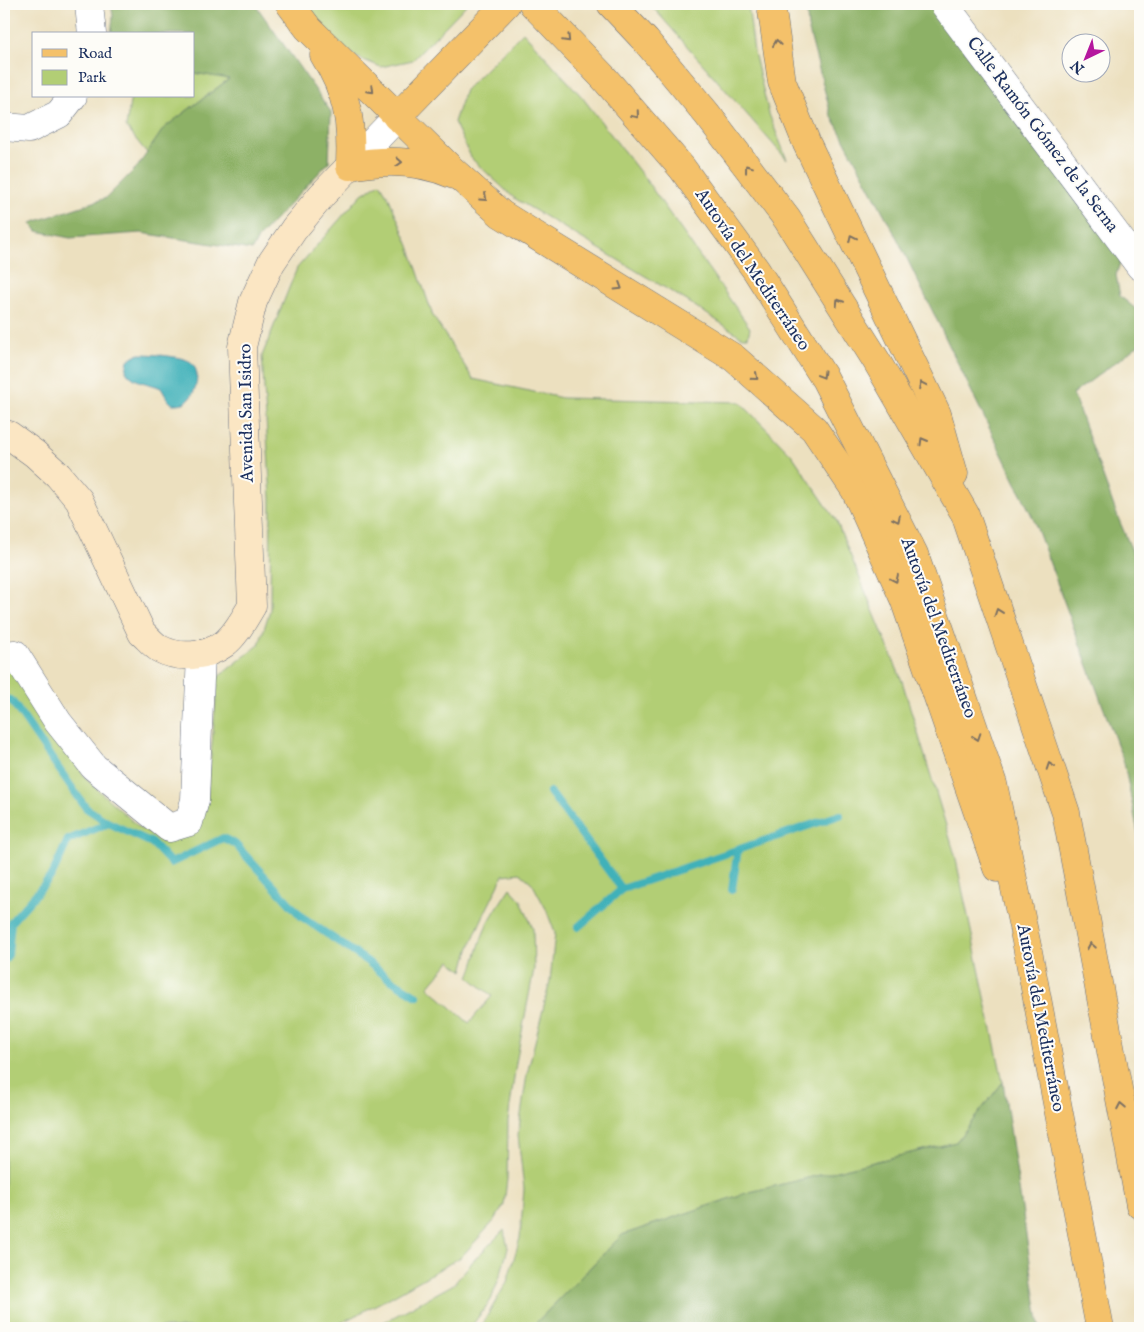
<svg xmlns="http://www.w3.org/2000/svg" width="1144" height="1332" font-family="'IM FELL English',serif">
	<style>
		.green { fill: #b2ce75; stroke: #667e6a }
		.forest { fill: #8db166; stroke: #547062 }
		.water { fill: #40b1b9; stroke: #2e708c }
		.lines { fill: none; stroke-linecap: round; stroke-linejoin: round }
		.stream { stroke: #40b1b9; stroke-width: 8 }
		.street-casing { stroke: #646d80; stroke-width: 29 }
		.secondary-casing { stroke: #646d80; stroke-width: 29 }
		.primary-casing { stroke: #646d80; stroke-width: 29 }
		.highway-casing { stroke: #646d80; stroke-width: 29 }
		.street { stroke: #fff; stroke-width: 28 }
		.secondary { stroke: #fbe6c3; stroke-width: 28 }
		.primary { stroke: #f4c16a; stroke-width: 28 }
		.highway { stroke: #f4c16a; stroke-width: 28 }
		.oneway { stroke: #7d7163 }
		.labels { text-anchor: middle; dominant-baseline: central; stroke-width: 4; stroke-linejoin: round; paint-order: stroke }
		.street-label { font-size: 18px; fill: #1b2f5e; stroke: #fdfcf7 }
	</style>
	<rect width="100%" height="100%" fill="#fdfcf7"/>
	<filter id="ink" filterUnits="userSpaceOnUse"><feTurbulence type="fractalNoise" baseFrequency=".02" numOctaves="2"/><feDisplacementMap in="SourceGraphic" scale="10" xChannelSelector="R" yChannelSelector="G"/><feConvolveMatrix kernelMatrix="1 2 1 2 8 2 1 2 1" color-interpolation-filters="sRGB"/></filter>
	<filter id="wash" filterUnits="userSpaceOnUse"><feTurbulence type="fractalNoise" baseFrequency=".0096" numOctaves="4" result="noise"/><feDisplacementMap in="SourceGraphic" scale="20" xChannelSelector="R" yChannelSelector="G"/><feGaussianBlur stdDeviation="1.12" result="paint"/><feColorMatrix in="noise" values="0 0 0 0 0 0 0 0 0 0 0 0 0 0 0 0 0 1.4 0 .05"/><feComposite in="paint" operator="in"/></filter>
	<g filter="url(#wash)">
		<rect width="100%" height="100%" fill="#ece0bf"/>
		<g class="green">
			<path d="M306 4H467L413 60 381 67 356 57 326 34Z"/>
			<path d="M650 4H748L754 52 769 114 787 160Z"/>
			<path d="M523 32 582 97 646 180 750 328 748 337H742L687 301 514 198 472 159 454 122 465 90Z"/>
			<path d="M194 73 230 78 164 128 147 153 126 127 131 96H194Z"/>
			<path d="M380 183 388 196 409 246 433 316 473 379 562 398 740 402 792 455 836 520 902 681 955 855 1003 1082 956 1142 746 1193 622 1235 531 1328H480L507 1282 520 1238 524 1189 518 1135 527 1074 550 981 555 933 546 909 532 883 520 873 503 875C488 909 471 935 463 971L450 961 428 987 469 1023 492 996 469 977C474 966 476 955 480 943 486 923 498 906 510 888L521 900 533 929 534 969 516 1063 508 1121 507 1179 504 1205 495 1220 461 1257 389 1298 331 1328H4V670L13 672 87 780 140 828 167 840 206 810 218 677 259 645 270 610 271 498 262 356 297 268 362 194Z"/>
			<path d="M504 1230 508 1248 501 1273 491 1300 470 1328H373L454 1284 472 1262Z"/>
		</g>
		<g class="forest">
			<path d="M111 4H255L331 112 329 162 258 238 252 250 141 233 70 238 37 231 31 223 106 198 138 166 164 128 229 79 194 73V34H111L113 16Z"/>
			<path d="M806 4H929L1122 257 1116 275 1120 296 1137 310 1140 309V344L1073 394 1117 515 1140 570V843L1124 763 1033 518 898 240 831 115 808 27Z"/>
			<path d="M1003 1082 1040 1328H531L622 1235 746 1193 956 1142Z"/>
		</g>
		<path class="water" d="M140 354C152 354 182 356 191 362 201 370 197 393 187 401 184 404 177 404 172 404L168 400 161 388C148 382 135 384 126 371L128 360 135 355Z"/>
		<g class="lines">
			<g class="stream">
				<path d="M4 698 11 700 86 808 109 823 152 843 171 863 223 838 235 844 302 917 368 962 388 978 417 996"/>
				<path d="M550 792 622 889"/>
				<path d="M732 889 738 849"/>
				<path d="M578 927 622 889 840 815"/>
				<path d="M4 960 8 955 11 922 36 894 52 875 68 840 109 823"/>
			</g>
		</g>
	</g>
	<g filter="url(#ink)">
		<g class="lines">
			<g class="street-casing">
				<g id="street">
					<path d="M89 4 92 34"/>
					<path d="M944 4 1140 266"/>
					<path d="M4 127 29 129 59 114 73 96"/>
					<path d="M350 166 397 117"/>
					<path d="M4 655 15 654 58 722 94 767 169 828 189 822 195 800 201 654"/>
				</g>
			</g>
			<g class="secondary-casing">
				<path id="secondary" d="M4 434 9 435 35 454 58 475 79 500 142 633C148 638 153 645 160 649 179 659 206 657 224 644 236 635 244 619 252 606L242 347 253 302 271 263 294 229 322 195 350 166"/>
			</g>
			<g class="primary-casing">
				<path id="primary" d="M397 117 506 4"/>
			</g>
			<g class="highway-casing">
				<g id="highway">
					<path d="M290 4 308 28 452 170 501 214 734 358 814 429 855 490 904 599 997 868"/>
					<path d="M533 4 604 78 682 168 756 270 825 379 914 554 993 784 1027 946 1100 1328"/>
					<path d="M611 4 646 41 707 114 787 219 876 360 965 514 1066 813 1140 1205"/>
					<path d="M773 4 772 11 782 82 807 144 937 414 954 474"/>
					<path d="M324 55C348 94 352 122 350 166 386 159 421 160 454 175"/>
				</g>
			</g>
			<use href="#street" class="street"/>
			<use href="#secondary" class="secondary"/>
			<use href="#primary" class="primary"/>
			<use href="#highway" class="highway"/>
		</g>
		<defs><path id="oneway-chevron" d="M-2-3.5L2.5 0L-2 3.5" fill="none" stroke-width="1.6" stroke-linecap="round" stroke-linejoin="round" transform="scale(1.25)"/></defs>
		<g class="oneway">
			<use href="#oneway-chevron" transform="translate(567 39) rotate(46)"/>
			<use href="#oneway-chevron" transform="translate(777 43) rotate(-98)"/>
			<use href="#oneway-chevron" transform="translate(371 90) rotate(45)"/>
			<use href="#oneway-chevron" transform="translate(636 115) rotate(50)"/>
			<use href="#oneway-chevron" transform="translate(399 162) rotate(3)"/>
			<use href="#oneway-chevron" transform="translate(748 168) rotate(-127)"/>
			<use href="#oneway-chevron" transform="translate(484 198) rotate(42)"/>
			<use href="#oneway-chevron" transform="translate(852 238) rotate(-115)"/>
			<use href="#oneway-chevron" transform="translate(619 287) rotate(32)"/>
			<use href="#oneway-chevron" transform="translate(839 302) rotate(-122)"/>
			<use href="#oneway-chevron" transform="translate(822 375) rotate(59)"/>
			<use href="#oneway-chevron" transform="translate(755 377) rotate(41)"/>
			<use href="#oneway-chevron" transform="translate(922 385) rotate(-116)"/>
			<use href="#oneway-chevron" transform="translate(923 441) rotate(-120)"/>
			<use href="#oneway-chevron" transform="translate(897 519) rotate(64)"/>
			<use href="#oneway-chevron" transform="translate(895 579) rotate(65)"/>
			<use href="#oneway-chevron" transform="translate(998 612) rotate(-109)"/>
			<use href="#oneway-chevron" transform="translate(977 737) rotate(71)"/>
			<use href="#oneway-chevron" transform="translate(1050 766) rotate(-109)"/>
			<use href="#oneway-chevron" transform="translate(1091 946) rotate(-101)"/>
			<use href="#oneway-chevron" transform="translate(1121 1106) rotate(-101)"/>
		</g>
	</g>
	<g class="labels">
		<g class="street-label">
			<text transform="translate(1042 135) rotate(53)">Calle Ramón Gómez de la Serna</text>
			<text transform="translate(752 270) rotate(56)">Autovía del Mediterráneo</text>
			<text transform="translate(247 413) rotate(-91)">Avenida San Isidro</text>
			<text transform="translate(938 628) rotate(70)">Autovía del Mediterráneo</text>
			<text transform="translate(1040 1018) rotate(79)">Autovía del Mediterráneo</text>
		</g>
	</g>
	<rect width="1144" height="1332" fill="none" stroke="#fdfcf7" stroke-width="20"/>
	<rect x="32" y="32" width="162" height="65" fill="#fdfcf7" stroke="#a3aaba"/>
	<rect x="42" y="49" width="25" height="8" fill="#f4c16a" stroke="#a3aaba"/>
	<text x="78" y="58" font-size="15" fill="#1b2f5e">Road</text>
	<rect x="42" y="70" width="25" height="15" fill="#b2ce75" stroke="#a3aaba"/>
	<text x="78" y="82" font-size="15" fill="#1b2f5e">Park</text>
	<g transform="translate(1086 58) rotate(223)"><circle r="24" fill="#fdfcf7" stroke="#a3aaba"/>
	<path d="M0-4L9 19L0 12L-9 19Z" fill="#b5179e"/>
	<text y="-8" font-size="14" font-weight="bold" text-anchor="middle" fill="#1b2f5e">N</text>
	</g>
</svg>
